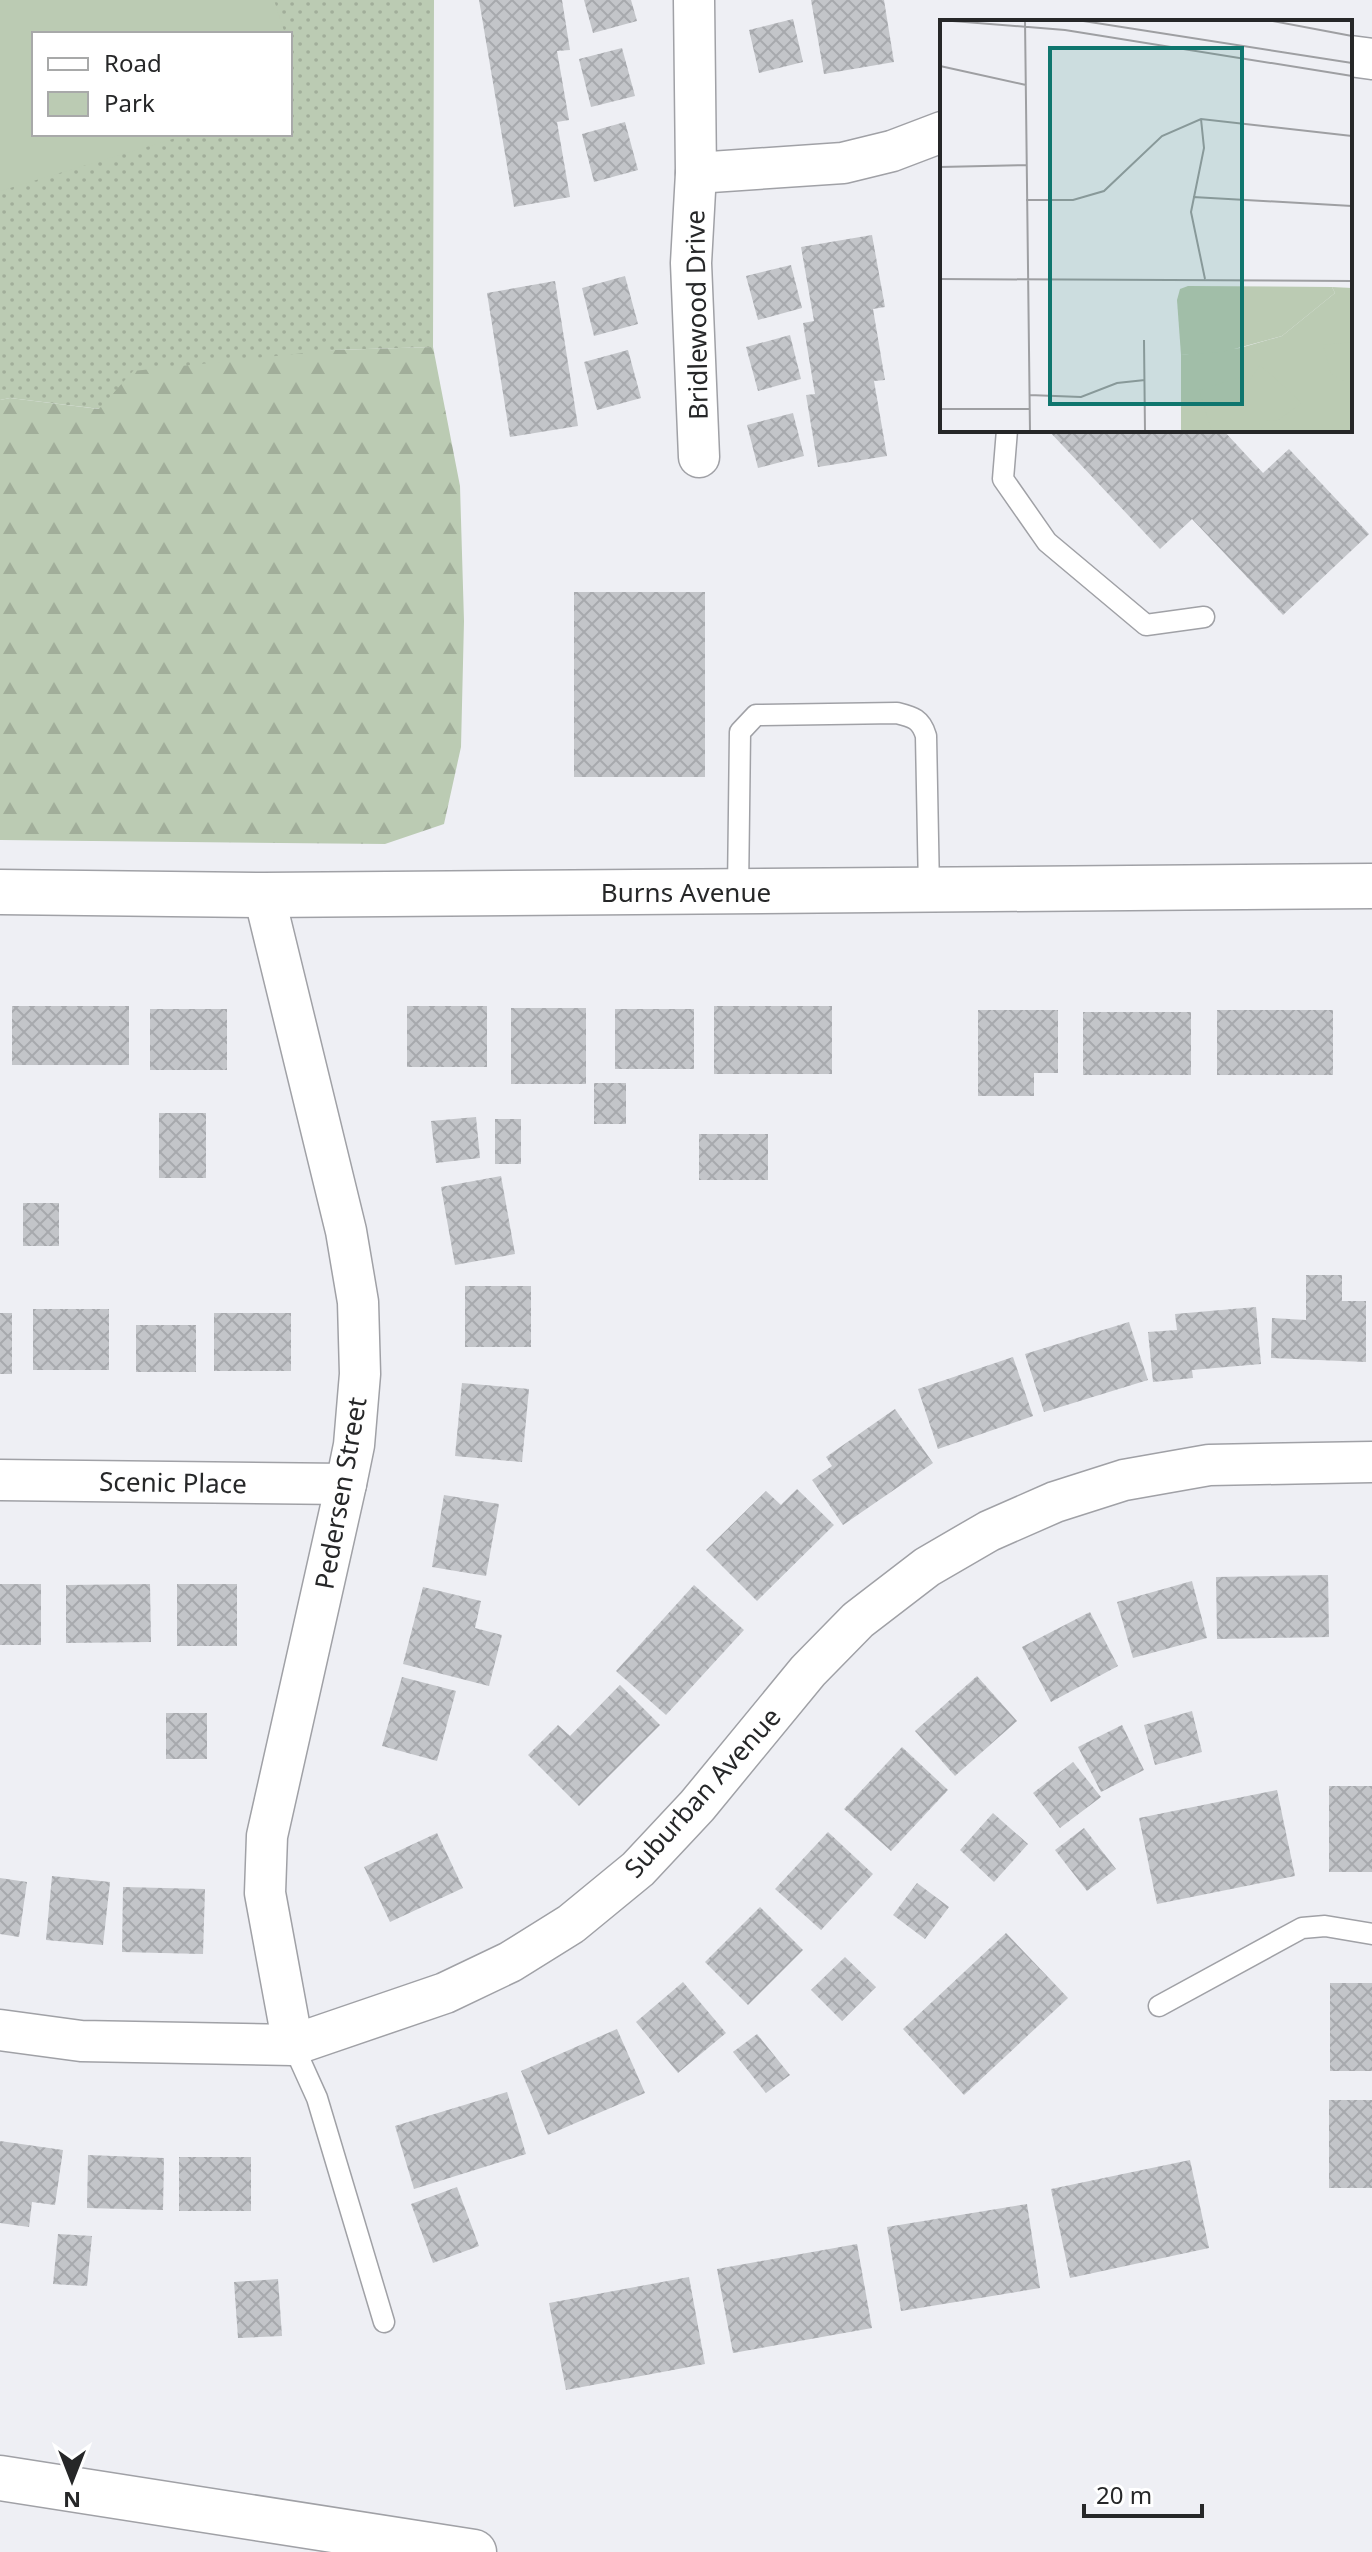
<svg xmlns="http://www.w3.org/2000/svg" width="1372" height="2552" font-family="'Noto Sans',sans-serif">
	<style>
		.green { fill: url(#green-dots); fill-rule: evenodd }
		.forest { fill: url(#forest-firs) }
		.pitch { fill: #bbcbb3 }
		.building { fill: url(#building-cross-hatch) }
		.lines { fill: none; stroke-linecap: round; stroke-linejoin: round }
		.lane-casing { stroke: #a0a1a6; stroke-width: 23 }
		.street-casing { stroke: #a0a1a6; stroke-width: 43 }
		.secondary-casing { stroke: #a0a1a6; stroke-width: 47 }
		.highway-casing { stroke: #a0a1a6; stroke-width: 47 }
		.lane { stroke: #fff; stroke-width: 20 }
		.street { stroke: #fff; stroke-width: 40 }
		.secondary { stroke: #fff; stroke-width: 44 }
		.highway { stroke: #fff; stroke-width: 44 }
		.labels { text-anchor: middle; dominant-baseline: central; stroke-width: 7; stroke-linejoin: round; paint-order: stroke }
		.street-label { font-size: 26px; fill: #262728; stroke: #fff }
		.inset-road { fill: none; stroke: #9e9fa2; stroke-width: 2 }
		.view { fill: #0f766e; fill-opacity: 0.15; stroke: #0f766e; stroke-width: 4 }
		.inset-edge { fill: none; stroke: #262728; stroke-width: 4 }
	</style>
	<defs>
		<pattern id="green-dots" width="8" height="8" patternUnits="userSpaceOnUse" patternTransform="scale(2)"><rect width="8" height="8" fill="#bbcbb3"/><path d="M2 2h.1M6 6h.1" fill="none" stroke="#a1ae9a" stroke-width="1.8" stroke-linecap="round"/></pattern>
		<pattern id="forest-firs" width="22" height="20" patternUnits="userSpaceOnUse" patternTransform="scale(2)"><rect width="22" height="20" fill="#bbcbb3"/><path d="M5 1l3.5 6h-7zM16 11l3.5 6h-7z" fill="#a1ae9a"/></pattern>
		<pattern id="building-cross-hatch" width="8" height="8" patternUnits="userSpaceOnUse" patternTransform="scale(2)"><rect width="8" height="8" fill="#c3c5c9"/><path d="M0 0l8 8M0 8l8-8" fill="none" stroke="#a7a9ad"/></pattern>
	</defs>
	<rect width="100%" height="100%" fill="#eeeff4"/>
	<path class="green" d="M0 0H434L433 347 334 350 100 409 10 398 0 400ZM34 34H290V134H34Z"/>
	<path class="forest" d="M433 347 460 486 464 621 461 747 444 824 385 844 0 840V400L10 398 99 409 133 371 334 350Z"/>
	<path class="pitch" d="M0 0H274L285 34H34V134H189L0 191Z"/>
	<g class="building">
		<path d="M479 0H562L570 50 557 51 569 120 557 122 570 197 514 207Z"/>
		<path d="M584 0H631L637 21 593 33Z"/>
		<path d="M811 0H884L894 62 824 74Z"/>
		<path d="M793 19 803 62 759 73 749 30Z"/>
		<path d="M622 48 635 96 591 107 579 59Z"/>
		<path d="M625 122 638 170 594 182 582 134Z"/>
		<path d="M872 235 885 307 873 309 885 380 874 381 887 456 818 467 806 395 815 394 803 323 814 321 801 247Z"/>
		<path d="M791 265 802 308 758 320 746 276Z"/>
		<path d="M625 276 638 324 594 336 582 288Z"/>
		<path d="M555 281 578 426 510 437 487 293Z"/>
		<path d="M790 335 801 379 758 391 746 347Z"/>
		<path d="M628 350 641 398 597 410 584 362Z"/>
		<path d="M793 413 804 456 758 468 747 425Z"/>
		<path d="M1048 430H1223L1263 473 1289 449 1369 534 1283 615 1192 519 1160 549Z"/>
		<rect x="574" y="592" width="131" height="185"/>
		<rect x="12" y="1006" width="117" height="59"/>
		<rect x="407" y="1006" width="80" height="61"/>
		<rect x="714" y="1006" width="118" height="68"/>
		<rect x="511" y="1008" width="75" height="76"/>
		<rect x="150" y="1009" width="77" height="61"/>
		<rect x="615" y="1009" width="79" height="60"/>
		<path d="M978 1010H1058V1073H1034V1096H978Z"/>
		<rect x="1217" y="1010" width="116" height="65"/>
		<rect x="1083" y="1012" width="108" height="63"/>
		<rect x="594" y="1083" width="32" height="41"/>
		<rect x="159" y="1113" width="47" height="65"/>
		<path d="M476 1117 480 1158 436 1163 431 1121Z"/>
		<rect x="495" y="1119" width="26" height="45"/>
		<rect x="699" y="1134" width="69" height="46"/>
		<path d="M501 1176 515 1254 455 1265 441 1187Z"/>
		<rect x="23" y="1203" width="36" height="43"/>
		<path d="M1306 1275H1342V1301H1366V1362L1271 1358 1272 1318 1306 1320Z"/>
		<rect x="465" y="1286" width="66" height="61"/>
		<path d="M1256 1307 1261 1364 1192 1370 1193 1378 1153 1382 1148 1332 1177 1330 1175 1314Z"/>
		<rect x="33" y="1309" width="76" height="61"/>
		<rect x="0" y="1313" width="12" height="61"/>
		<rect x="214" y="1313" width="77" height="58"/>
		<path d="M1129 1322 1148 1380 1044 1412 1025 1354Z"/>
		<rect x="136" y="1325" width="60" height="47"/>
		<path d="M1013 1357 1033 1416 938 1449 918 1389Z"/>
		<path d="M462 1383 529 1389 522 1462 455 1456Z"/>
		<path d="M895 1409 933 1463 843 1525 812 1480 832 1466 826 1457Z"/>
		<path d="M797 1489 834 1525 757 1601 706 1550 766 1491 781 1505Z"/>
		<path d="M444 1495 499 1504 486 1576 432 1567Z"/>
		<path d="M1328 1575 1329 1637 1217 1639 1216 1577Z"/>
		<path d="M1192 1581 1207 1638 1133 1658 1117 1602Z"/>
		<rect x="0" y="1584" width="41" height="61"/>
		<path d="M150 1584 151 1642 66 1643V1585Z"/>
		<rect x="177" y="1584" width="60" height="62"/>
		<path d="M694 1585 744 1630 666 1715 616 1671Z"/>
		<path d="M423 1587 481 1601 475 1628 502 1635 489 1686 403 1664Z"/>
		<path d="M1090 1612 1118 1666 1051 1702 1022 1647Z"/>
		<path d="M977 1676 1017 1721 955 1776 915 1731Z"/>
		<path d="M402 1677 456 1691 437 1761 382 1746Z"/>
		<path d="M620 1685 660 1725 579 1806 528 1755 558 1725 570 1736Z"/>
		<path d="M1192 1711 1202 1752 1155 1765 1144 1725Z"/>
		<rect x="166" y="1713" width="41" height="46"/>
		<path d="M1122 1725 1144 1770 1101 1792 1078 1747Z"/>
		<path d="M902 1747 948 1790 891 1851 844 1809Z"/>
		<path d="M1073 1762 1101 1797 1060 1828 1033 1793Z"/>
		<rect x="1329" y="1786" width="43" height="86"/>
		<path d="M1277 1790 1295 1876 1157 1904 1139 1818Z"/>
		<path d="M993 1813 1028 1844 994 1882 960 1850Z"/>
		<path d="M1084 1828 1116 1869 1087 1891 1055 1850Z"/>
		<path d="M828 1832 873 1874 821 1930 775 1889Z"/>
		<path d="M437 1833 463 1888 390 1922 364 1867Z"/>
		<path d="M52 1876 110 1882 103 1945 46 1940Z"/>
		<path d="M0 1878 27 1882 19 1937 0 1934Z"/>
		<path d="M917 1883 949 1907 925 1939 893 1915Z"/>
		<path d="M123 1887 205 1889 203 1954 122 1952Z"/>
		<path d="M760 1907 803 1950 748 2005 705 1962Z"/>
		<path d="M1006 1933 1068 1998 964 2095 903 2029Z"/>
		<path d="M845 1957 876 1987 842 2021 811 1990Z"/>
		<path d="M683 1982 726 2033 678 2073 636 2022Z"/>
		<rect x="1330" y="1983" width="42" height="88"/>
		<path d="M617 2029 645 2093 548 2135 521 2071Z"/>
		<path d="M757 2034 790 2075 766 2093 733 2052Z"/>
		<path d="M507 2092 526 2154 414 2189 395 2126Z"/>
		<rect x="1329" y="2100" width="43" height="88"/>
		<path d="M0 2141 63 2150 55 2205 32 2202 29 2227 0 2223Z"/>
		<path d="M88 2155 164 2158 163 2210 87 2208Z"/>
		<rect x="179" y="2157" width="72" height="54"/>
		<path d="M1190 2160 1209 2248 1070 2278 1051 2189Z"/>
		<path d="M457 2187 479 2246 433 2263 411 2204Z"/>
		<path d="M1027 2204 1040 2288 901 2311 887 2227Z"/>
		<path d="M58 2234 92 2236 87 2286 53 2284Z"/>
		<path d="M857 2244 872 2328 733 2353 717 2269Z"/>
		<path d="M689 2277 705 2364 566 2390 549 2303Z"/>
		<path d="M278 2279 282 2336 238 2338 234 2282Z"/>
	</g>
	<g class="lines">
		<g class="lane-casing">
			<g id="lane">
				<path d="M1007 430 1003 479 1047 542 1146 625 1204 617"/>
				<path d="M738 891 740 732 756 715 897 713C913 717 921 719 926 736L929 890"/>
				<path d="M1159 2006 1302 1928 1325 1926 1372 1934"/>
				<path d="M293 2045 317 2098 384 2322"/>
			</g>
		</g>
		<g class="street-casing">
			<g id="street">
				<path d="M694 0 696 173 691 263 699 457"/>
				<path d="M1350 56 1372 59"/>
				<path d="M696 173 843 163 892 151 942 132"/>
				<path d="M264 895 346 1231 358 1302 360 1374 354 1445 346 1484 267 1836 265 1893 293 2045"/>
				<path d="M0 1480 346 1484"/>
				<path d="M0 2030 81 2041 293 2045 445 1993 510 1962 571 1924 638 1869 697 1806 808 1671 858 1620 927 1567 989 1531 1055 1502 1124 1480 1209 1465 1372 1462"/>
			</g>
		</g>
		<g class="secondary-casing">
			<path id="secondary" d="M0 892 264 895 1372 886"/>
		</g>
		<g class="highway-casing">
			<path id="highway" d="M0 2478 474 2552"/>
		</g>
		<use href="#lane" class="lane"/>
		<use href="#street" class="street"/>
		<use href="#secondary" class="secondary"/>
		<use href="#highway" class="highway"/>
	</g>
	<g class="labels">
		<g class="street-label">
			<text transform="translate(696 315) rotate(-91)">Bridlewood Drive</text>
			<text x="686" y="892">Burns Avenue</text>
			<text transform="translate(173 1482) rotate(1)">Scenic Place</text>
			<text transform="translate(340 1493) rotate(-80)">Pedersen Street</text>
			<text transform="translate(702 1792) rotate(-48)">Suburban Avenue</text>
		</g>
	</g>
	<g transform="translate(940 20)">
		<rect width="412" height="412" fill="#eeeff4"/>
		<path d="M392 267 412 268V412H241V335L300 328 342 316 395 273Z" fill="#bbcbb3"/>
		<path d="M248 266 392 267 395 273 342 316 283 332 241 335 237 280 240 269Z" fill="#bbcbb3"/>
		<path d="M412 322V361H404L391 354 383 325ZM320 345 362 383 338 400 319 401 322 412H272L259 370 305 356 308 363Z" fill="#bbcbb3"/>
		<path class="inset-road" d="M0 0 125 10 412 56M85 0 90 412M137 0 412 43M327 0 412 16M0 46 86 65M261 99 264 128 251 192 265 259M0 147 86 145M253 177 412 186M86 180H133L164 171 222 116 261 99 412 116M0 259 412 261M204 320 205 412M89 375 141 377 177 363 205 360M0 389H90"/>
		<path class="view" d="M110 28H302V384H110Z"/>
		<rect width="412" height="412" class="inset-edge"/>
	</g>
	<rect x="32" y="32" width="260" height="104" fill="#ffffff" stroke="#a8a9a9" stroke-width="2"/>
	<rect x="48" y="58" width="40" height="12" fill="#ffffff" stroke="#a8a9a9" stroke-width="2"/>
	<text x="104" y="72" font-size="24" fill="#262728">Road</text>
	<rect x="48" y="92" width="40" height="24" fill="#bbcbb3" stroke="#a8a9a9" stroke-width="2"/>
	<text x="104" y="112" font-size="24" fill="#262728">Park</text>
	<g transform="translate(72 2480) rotate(180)" stroke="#ffffff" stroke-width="6" paint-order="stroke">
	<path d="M0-6L14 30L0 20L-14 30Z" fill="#262728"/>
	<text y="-12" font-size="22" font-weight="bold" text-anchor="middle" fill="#262728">N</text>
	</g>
	<path d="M1084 2504v12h118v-12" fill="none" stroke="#262728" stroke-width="4"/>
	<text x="1096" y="2504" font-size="24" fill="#262728" stroke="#ffffff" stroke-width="6" paint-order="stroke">20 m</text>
</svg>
